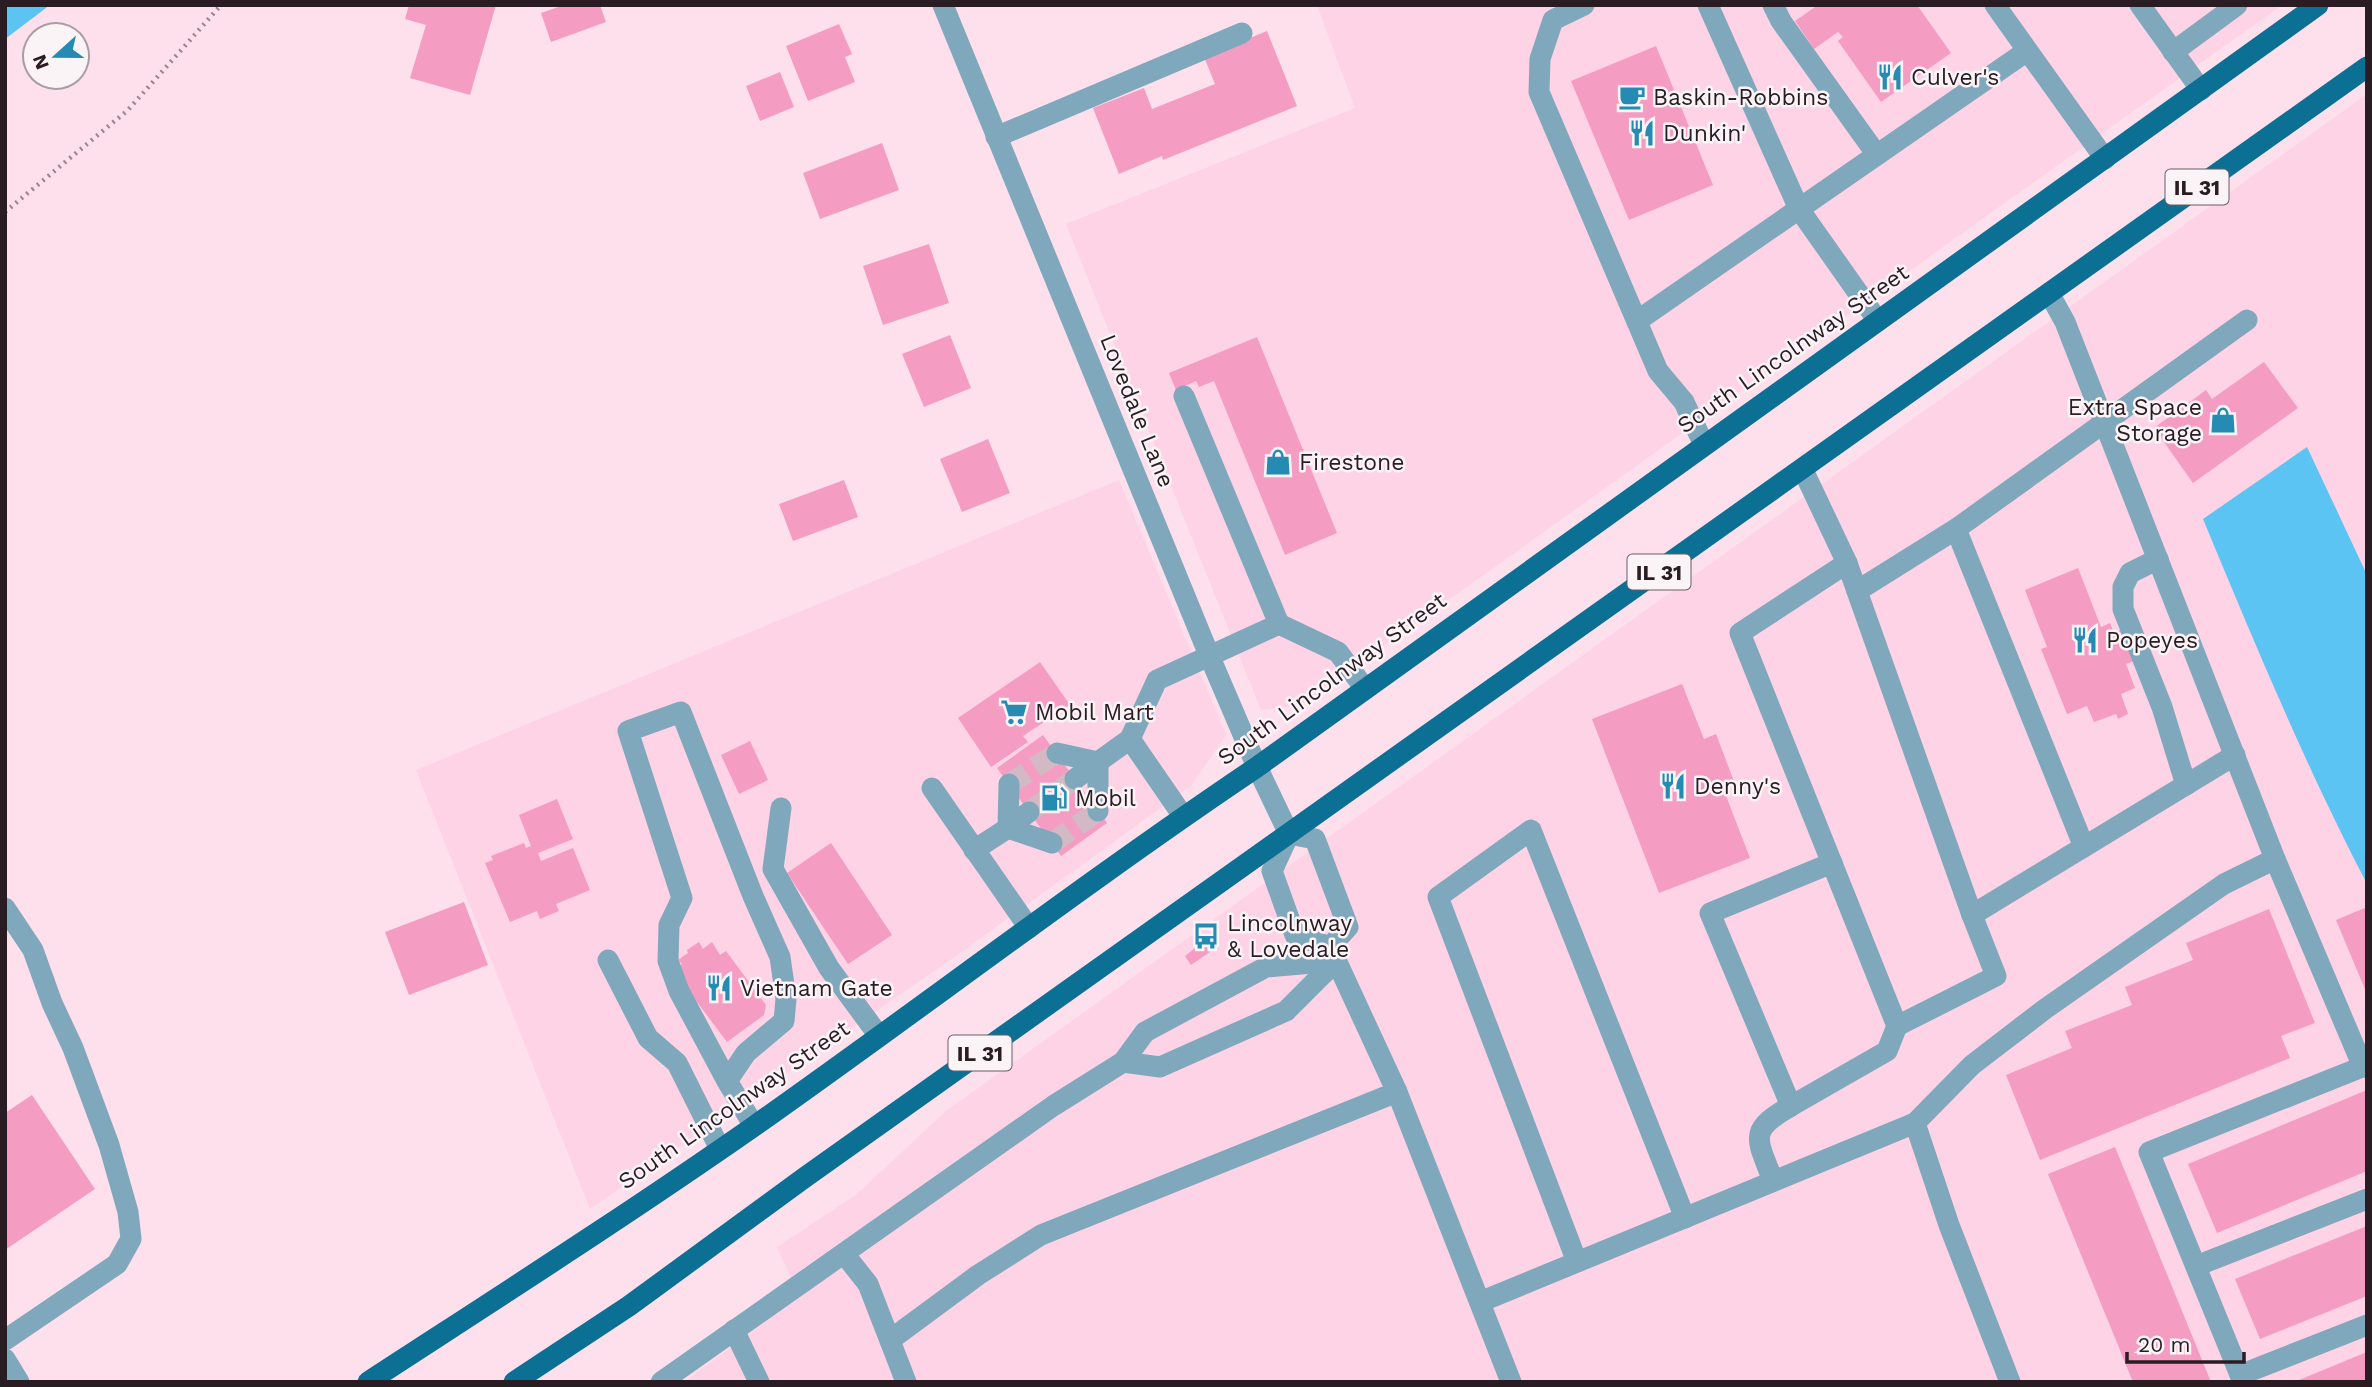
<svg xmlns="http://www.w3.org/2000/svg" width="2372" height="1387" font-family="'Work Sans',sans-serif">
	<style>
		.built { fill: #fed3e5 }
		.water { fill: #5cc4f2 }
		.building { fill: #f59cc3 }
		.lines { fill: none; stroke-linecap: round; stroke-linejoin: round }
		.minor-tunnel { stroke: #d3b9c4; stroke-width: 21; stroke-dasharray: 21 10; stroke-linecap: butt }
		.path { stroke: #9a858e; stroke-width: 4.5; stroke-dasharray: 2 5; stroke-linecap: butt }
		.minor { stroke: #80a8bc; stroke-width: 21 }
		.major { stroke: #0b7094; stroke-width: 21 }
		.labels { text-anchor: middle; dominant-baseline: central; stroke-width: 5; stroke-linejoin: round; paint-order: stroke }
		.shield { fill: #fbf4f7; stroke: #685d62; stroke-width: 2 }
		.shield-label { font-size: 21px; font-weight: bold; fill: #291c22 }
		.poi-label { font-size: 23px; fill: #291c22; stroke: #fbf4f7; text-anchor: start }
		.street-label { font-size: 23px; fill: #291c22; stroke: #fbf4f7 }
	</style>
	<rect width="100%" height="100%" fill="#fde0ec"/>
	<g class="built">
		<path d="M1317 5H2282L1300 706 1261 710 1066 224 1355 108Z"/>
		<path d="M2367 94V1382H684L799 1296 777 1247 857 1194 946 1111Z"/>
		<path d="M1119 480 1226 735 1191 786 953 958 590 1209 416 770Z"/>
	</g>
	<g class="water">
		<path d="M5 5H50L5 39Z"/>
		<path d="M2307 447 2367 575V884C2305 765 2254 642 2203 519Z"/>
	</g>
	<g class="building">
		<path d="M409 5H496L470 95 410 78 426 25 405 19Z"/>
		<path d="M564 5H600L606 22 551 42 541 13Z"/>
		<path d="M1818 5H1917L1951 53 1881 102 1838 41 1843 37 1838 32 1814 49 1795 21Z"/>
		<path d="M839 24 852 54 845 57 855 82 808 101 786 46Z"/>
		<path d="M1267 31 1297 106 1163 160 1162 156 1119 174 1093 108 1144 88 1152 109 1215 84 1204 57Z"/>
		<path d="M1656 46 1713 185 1629 220 1571 81Z"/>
		<path d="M780 72 794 107 760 121 746 86Z"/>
		<path d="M882 143 899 190 820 219 803 173Z"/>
		<path d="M929 244 949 303 883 325 863 266Z"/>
		<path d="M950 335 971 388 924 407 902 354Z"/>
		<path d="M1257 337 1337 533 1285 555 1214 381 1199 387 1196 381 1176 390 1169 373Z"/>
		<path d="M2264 362 2298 408 2193 483 2154 428 2206 390 2212 399Z"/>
		<path d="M988 439 1010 493 962 512 940 459Z"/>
		<path d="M844 480 858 517 793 541 779 504Z"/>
		<path d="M2078 568 2101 627 2110 623 2114 633 2121 630 2134 661 2126 664 2135 688 2121 694 2128 714 2118 719 2116 714 2094 722 2087 706 2067 714 2041 649 2047 647 2025 590Z"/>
		<path d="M1040 662 1070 705 1023 736 1028 742 991 767 958 718Z"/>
		<path d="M1682 684 1704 739 1716 734 1735 784 1723 788 1750 858 1659 893 1592 719Z"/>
		<path d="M1043 735 1107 823 1061 856 997 768Z"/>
		<path d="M750 741 768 780 739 794 721 755Z"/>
		<path d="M557 799 573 839 538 853 541 861 573 848 590 890 556 904 559 911 540 919 537 911 510 922 485 863 493 860 491 856 524 843 526 848 531 846 519 815Z"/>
		<path d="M831 843 892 935 848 964 787 873Z"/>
		<path d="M464 902 488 965 409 995 385 932Z"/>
		<path d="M2367 907V994L2336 920Z"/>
		<path d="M2269 909 2315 1023 2281 1036 2290 1058 2040 1160 2006 1075 2072 1048 2065 1031 2132 1005 2125 987 2193 960 2186 943Z"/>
		<path d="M699 942 703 949 712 942 720 955 726 951 766 1005 764 1015 727 1042 673 970 682 964 678 960 688 953 687 950Z"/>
		<path d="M1203 942 1210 952 1191 965 1185 956Z"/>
		<path d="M2367 1090V1171L2217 1233 2188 1164Z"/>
		<path d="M32 1095 95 1189 5 1250V1113Z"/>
		<path d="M2115 1147 2211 1382H2133L2048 1174Z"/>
		<path d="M2367 1226V1296L2260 1339 2235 1279Z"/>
		<path d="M2367 1352V1382H2294Z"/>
	</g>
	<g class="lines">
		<g class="minor-tunnel">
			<path d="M1009 784 1057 753"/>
			<path d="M1029 812 1075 779"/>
			<path d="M1052 843 1098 811"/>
		</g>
		<path class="path" d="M5 212 128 110 221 5"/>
		<g class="minor">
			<path d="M943 5 1209 655 1257 767 1289 834"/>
			<path d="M1584 5 1553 20 1540 59 1539 92 1658 371 1684 402 1704 445"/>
			<path d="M1708 5 1799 209 1878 321"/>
			<path d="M1773 5 1781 21 1877 155"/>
			<path d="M1995 5 2105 159"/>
			<path d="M2140 5 2201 90"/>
			<path d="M2173 52 2237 5"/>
			<path d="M996 137 1242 33"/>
			<path d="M1637 321 2027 51"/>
			<path d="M1803 470 1847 563 1972 915 2235 755"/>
			<path d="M2158 559 2130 573 2123 587V609L2162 707 2186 785"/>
			<path d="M1847 563 1740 633 1897 1026 1996 976 1972 915"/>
			<path d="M1857 591 1956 529"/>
			<path d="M1279 624 1338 652 1365 689"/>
			<path d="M1130 739 1183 816"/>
			<path d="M1057 753 1098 762 1130 739 1157 680 1279 624 1184 396"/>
			<path d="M1098 762V811"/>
			<path d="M1075 779 1098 762"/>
			<path d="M932 788 1029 928"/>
			<path d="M781 808 773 869 829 968 879 1036"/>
			<path d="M1008 828 1052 843"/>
			<path d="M1008 828 1029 812"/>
			<path d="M1289 834 1272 871 1295 935 1330 947 1397 1092 1511 1382"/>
			<path d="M1289 834 1315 839 1348 927 1330 947"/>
			<path d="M2084 847 1956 529 2247 320"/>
			<path d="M974 850 1008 828 1009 784"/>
			<path d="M2275 859 2363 1067"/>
			<path d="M1832 863 1710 913 1791 1106 1887 1051 1897 1026"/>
			<path d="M5 908 33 950 52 1003 73 1048 109 1145 128 1212 131 1239 117 1264 5 1340"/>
			<path d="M608 960 648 1038 677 1063 720 1149"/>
			<path d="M1123 1062 1160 1067 1286 1011 1336 961"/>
			<path d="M727 1081 746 1053 784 1021 786 999 780 957 753 896 681 712 628 731 682 898 669 925 668 961 679 991 727 1081 754 1126"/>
			<path d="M1915 1123 1949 1225 2010 1382"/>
			<path d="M1773 1181C1757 1138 1747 1131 1791 1106"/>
			<path d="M845 1255 868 1284 906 1382"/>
			<path d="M1577 1262 1438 897 1531 830 1685 1218"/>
			<path d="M2196 1266 2367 1199"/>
			<path d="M1480 1302 1915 1123 1972 1065 2045 1009 2224 884 2275 859 2065 322 2049 293"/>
			<path d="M734 1330 759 1382"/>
			<path d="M890 1340 978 1275 1041 1235 1397 1092"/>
			<path d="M5 1359 19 1382"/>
			<path d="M2240 1375 2367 1325"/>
			<path d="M661 1382 1053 1106 1123 1062 1145 1032 1266 967 1336 961"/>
			<path d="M2243 1382 2149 1152 2367 1065"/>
		</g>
		<g class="major">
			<path d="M368 1382C497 1298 627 1215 753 1127 922 1008 1086 882 1257 767L2318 5"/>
			<path d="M514 1382 629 1306 804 1178 2367 67"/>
		</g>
	</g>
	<defs>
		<g id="restaurant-bare" transform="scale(2.1)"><path d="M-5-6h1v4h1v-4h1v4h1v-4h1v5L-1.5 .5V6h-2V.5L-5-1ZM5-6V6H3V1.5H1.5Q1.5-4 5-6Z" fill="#258bb3" stroke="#fbf4f7" stroke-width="2.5" paint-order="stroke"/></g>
		<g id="cafe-bare" transform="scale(2.1)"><path d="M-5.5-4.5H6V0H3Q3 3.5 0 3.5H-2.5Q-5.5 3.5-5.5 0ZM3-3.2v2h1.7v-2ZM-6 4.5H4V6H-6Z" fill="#258bb3" stroke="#fbf4f7" stroke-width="2.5" paint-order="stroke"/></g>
		<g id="shop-bare" transform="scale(2.1)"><path d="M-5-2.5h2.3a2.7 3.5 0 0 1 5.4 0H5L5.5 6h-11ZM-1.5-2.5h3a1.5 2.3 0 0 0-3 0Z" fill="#258bb3" stroke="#fbf4f7" stroke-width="2.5" paint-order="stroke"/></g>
		<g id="supermarket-bare" transform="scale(2.1)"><path d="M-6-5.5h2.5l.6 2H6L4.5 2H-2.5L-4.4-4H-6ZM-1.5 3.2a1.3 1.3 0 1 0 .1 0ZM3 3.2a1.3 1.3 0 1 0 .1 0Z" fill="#258bb3" stroke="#fbf4f7" stroke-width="2.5" paint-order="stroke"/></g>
		<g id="fuel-bare" transform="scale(2.1)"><path d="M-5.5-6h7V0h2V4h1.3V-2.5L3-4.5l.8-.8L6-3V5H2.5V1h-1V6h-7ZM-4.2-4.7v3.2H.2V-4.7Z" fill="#258bb3" stroke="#fbf4f7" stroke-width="2.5" paint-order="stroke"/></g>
		<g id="bus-bare" transform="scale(2.1)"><path d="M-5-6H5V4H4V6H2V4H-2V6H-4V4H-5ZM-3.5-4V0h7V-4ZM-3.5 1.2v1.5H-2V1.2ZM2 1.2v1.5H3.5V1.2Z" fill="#258bb3" stroke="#fbf4f7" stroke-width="2.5" paint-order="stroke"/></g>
	</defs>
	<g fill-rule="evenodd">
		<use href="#restaurant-bare" x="1890" y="77"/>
		<use href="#cafe-bare" x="1632" y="97"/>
		<use href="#restaurant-bare" x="1642" y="133"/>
		<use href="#shop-bare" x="2223" y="420"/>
		<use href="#shop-bare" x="1278" y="462"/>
		<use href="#restaurant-bare" x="2085" y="640"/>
		<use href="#supermarket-bare" x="1014" y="712"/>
		<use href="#restaurant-bare" x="1673" y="786"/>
		<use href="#fuel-bare" x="1054" y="798"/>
		<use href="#bus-bare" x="1206" y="936"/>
		<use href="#restaurant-bare" x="719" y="988"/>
	</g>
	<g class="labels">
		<g class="shield">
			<rect x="2165.5" y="169.5" width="63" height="35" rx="5"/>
			<rect x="1627.5" y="554.5" width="63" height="35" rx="5"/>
			<rect x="948.5" y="1035.5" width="63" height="35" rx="5"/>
		</g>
		<g class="shield-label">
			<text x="2197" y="187">IL 31</text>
			<text x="1659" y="572">IL 31</text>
			<text x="980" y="1053">IL 31</text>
		</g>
		<g class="poi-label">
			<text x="1911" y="77">Culver's</text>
			<text x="1653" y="97">Baskin-Robbins</text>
			<text x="1663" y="133">Dunkin'</text>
			<text x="2202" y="407" text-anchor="end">Extra Space<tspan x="2202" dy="26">Storage</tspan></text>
			<text x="1299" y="462">Firestone</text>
			<text x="2106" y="640">Popeyes</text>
			<text x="1035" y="712">Mobil Mart</text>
			<text x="1694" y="786">Denny's</text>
			<text x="1075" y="798">Mobil</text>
			<text x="1227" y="923">Lincolnway<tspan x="1227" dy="26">&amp; Lovedale</tspan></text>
			<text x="740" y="988">Vietnam Gate</text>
		</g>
		<g class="street-label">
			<text transform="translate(1793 349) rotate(-35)">South Lincolnway Street</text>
			<text transform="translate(1137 411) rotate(68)">Lovedale Lane</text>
			<text transform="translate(1332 679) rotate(-36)">South Lincolnway Street</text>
			<text transform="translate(734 1105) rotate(-35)">South Lincolnway Street</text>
		</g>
	</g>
	<rect width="2372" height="1387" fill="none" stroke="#291c22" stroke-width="14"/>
	<g transform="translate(56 56) rotate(249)"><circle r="33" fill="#fbf4f7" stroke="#a79ea2" stroke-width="2"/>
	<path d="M0-5L12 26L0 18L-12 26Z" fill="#258bb3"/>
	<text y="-10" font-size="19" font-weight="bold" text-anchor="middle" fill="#291c22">N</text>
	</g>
	<path d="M2127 1352v10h117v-10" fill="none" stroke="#291c22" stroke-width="3.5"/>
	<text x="2138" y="1352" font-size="21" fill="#291c22" stroke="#fbf4f7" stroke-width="5" paint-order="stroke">20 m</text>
</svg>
